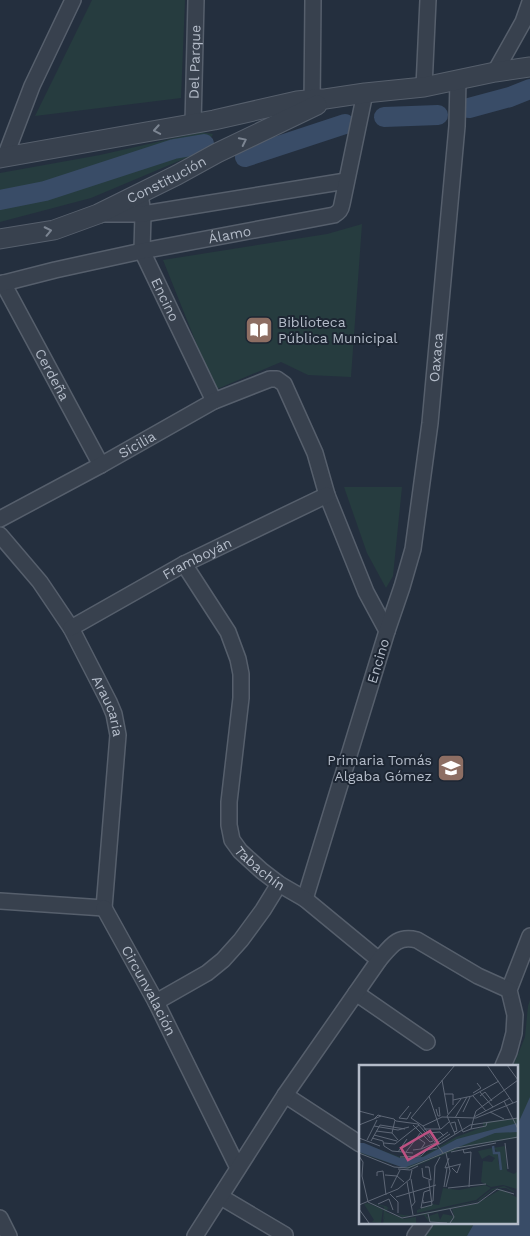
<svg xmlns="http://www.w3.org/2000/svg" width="530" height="1236" font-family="'Work Sans',sans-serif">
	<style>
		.green { fill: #263c3f }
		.water { fill: #394c67 }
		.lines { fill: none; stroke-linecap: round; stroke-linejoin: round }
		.canal { stroke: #394c67; stroke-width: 20 }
		.minor-casing { stroke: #565f6c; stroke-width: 18 }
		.tertiary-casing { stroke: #565f6c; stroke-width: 21 }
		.minor { stroke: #38414e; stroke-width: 15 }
		.tertiary { stroke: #38414e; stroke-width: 19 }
		.oneway { stroke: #7c8592 }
		.labels { text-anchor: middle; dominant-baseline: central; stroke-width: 4; stroke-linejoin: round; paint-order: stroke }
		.street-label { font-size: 14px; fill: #b4bcc9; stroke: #1d2633 }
		.poi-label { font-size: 14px; fill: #b4bcc9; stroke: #1d2633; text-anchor: start }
		.inset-river { fill: none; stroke: #394c67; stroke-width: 2.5 }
		.inset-road { fill: none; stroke: #5e6776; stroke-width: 1 }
		.view { fill: #bd5182; fill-opacity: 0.15; stroke: #bd5182; stroke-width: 2.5 }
		.inset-edge { fill: none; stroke: #b4bcc9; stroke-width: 2.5 }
	</style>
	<rect width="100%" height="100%" fill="#242f3e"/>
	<g class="green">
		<path d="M92 0H185L181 98 35 116Z"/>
		<path d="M201 132 213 134 205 150 91 198 0 222V173L100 155Z"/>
		<path d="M362 224 351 377 308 375 281 362 215 390 163 260 327 234Z"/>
		<path d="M344 487H402L393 576 386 588 367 553Z"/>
		<path d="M530 1000V1236H425L435 1222H516V1066H513L525 1037 528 1006Z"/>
	</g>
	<path class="water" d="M530 1097V1236H467L475 1222H516V1128Z"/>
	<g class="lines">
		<g class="canal">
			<path d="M469 108 510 97 530 89"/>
			<path d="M384 117 438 115"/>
			<path d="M245 157 345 124"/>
			<path d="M0 200 45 191 174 149 204 144"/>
		</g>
		<g class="minor-casing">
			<g id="minor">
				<path d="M495 72 523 22 530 2"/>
				<path d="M424 87 428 0"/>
				<path d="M312 107 313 0"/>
				<path id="s1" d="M193 124 196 0"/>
				<path d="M5 157 32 86 73 0"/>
				<path id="s2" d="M140 193 143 214 142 251 214 401"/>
				<path d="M99 214H143L346 181"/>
				<path id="s3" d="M3 283 101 465"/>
				<path id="s4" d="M0 284 55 270 142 251 334 215C339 212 341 210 342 204L365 93"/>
				<path id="s5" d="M0 519 101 465 214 401 270 379H277L284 384 315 453 327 495 366 592 387 631 305 899"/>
				<path id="s6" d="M0 535 40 582 71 628 109 702 114 714 118 735 104 908"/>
				<path id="s7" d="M184 564 228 632 238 659 241 674V698L229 802V825L232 840 240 851 262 871 279 884 305 899 379 960"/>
				<path id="s8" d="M71 628 184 564 327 495"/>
				<path id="s9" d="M387 631 402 587 413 549 430 423 457 126 458 79"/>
				<path d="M0 901 104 908"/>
				<path id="s10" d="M104 908 156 1002 238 1168"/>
				<path d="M356 993 427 1042"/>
				<path d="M156 1002 207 973 223 960 241 940 263 910 279 884"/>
				<path d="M503 1066 509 1052 514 1033 515 1015 509 990 530 936"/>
				<path d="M285 1095 360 1144"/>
				<path d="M221 1197 285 1235"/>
				<path d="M0 1218 9 1236"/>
				<path d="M195 1236 285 1095 379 960C391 946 397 935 417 940L478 976 509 990"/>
				<path d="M415 1236 425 1222"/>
			</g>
		</g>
		<g class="tertiary-casing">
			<g id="tertiary">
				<path d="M0 158 214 120 297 101 317 99H325L365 93 424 87 495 72 530 67"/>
				<path id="s11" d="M0 239 54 230 98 214 177 175 217 153 317 105"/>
			</g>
		</g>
		<use href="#minor" class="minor"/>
		<use href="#tertiary" class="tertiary"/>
	</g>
	<defs><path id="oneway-chevron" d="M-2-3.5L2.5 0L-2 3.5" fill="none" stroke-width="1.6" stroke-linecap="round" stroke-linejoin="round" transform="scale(1.25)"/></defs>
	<g class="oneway">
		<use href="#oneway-chevron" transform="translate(157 130) rotate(170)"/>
		<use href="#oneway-chevron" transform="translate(243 141) rotate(-26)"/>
		<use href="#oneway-chevron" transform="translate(48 231) rotate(-12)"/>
	</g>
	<defs>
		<g id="library-square" transform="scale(1.4375)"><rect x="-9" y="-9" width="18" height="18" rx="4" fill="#8d6e63" stroke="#1d2633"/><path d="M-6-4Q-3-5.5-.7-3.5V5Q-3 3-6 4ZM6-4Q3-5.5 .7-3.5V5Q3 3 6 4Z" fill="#fff"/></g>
		<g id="school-square" transform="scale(1.4375)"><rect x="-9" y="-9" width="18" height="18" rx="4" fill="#8d6e63" stroke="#1d2633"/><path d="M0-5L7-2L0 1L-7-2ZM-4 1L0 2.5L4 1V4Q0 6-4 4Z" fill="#fff"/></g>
	</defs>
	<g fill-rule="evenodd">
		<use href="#library-square" x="259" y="330"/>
		<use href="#school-square" x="451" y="768"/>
	</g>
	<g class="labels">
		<g class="street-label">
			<text stroke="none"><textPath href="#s1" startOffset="62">Del Parque</textPath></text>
			<text stroke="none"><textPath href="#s11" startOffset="178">Constitución</textPath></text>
			<text stroke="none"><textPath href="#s4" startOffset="235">Álamo</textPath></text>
			<text stroke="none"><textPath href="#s2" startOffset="112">Encino</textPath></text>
			<text stroke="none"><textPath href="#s9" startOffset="279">Oaxaca</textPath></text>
			<text stroke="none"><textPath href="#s3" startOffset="104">Cerdeña</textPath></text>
			<text stroke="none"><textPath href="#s5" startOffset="156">Sicilia</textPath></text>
			<text stroke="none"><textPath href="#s8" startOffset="144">Framboyán</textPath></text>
			<text transform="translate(378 661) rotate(-73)">Encino</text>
			<text stroke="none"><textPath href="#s6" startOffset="204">Araucaria</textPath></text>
			<text stroke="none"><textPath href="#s7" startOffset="332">Tabachín</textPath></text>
			<text stroke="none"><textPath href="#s10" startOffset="94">Circunvalación</textPath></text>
		</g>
		<g class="poi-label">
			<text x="278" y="322">Biblioteca<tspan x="278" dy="16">Pública Municipal</tspan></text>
			<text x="432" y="760" text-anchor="end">Primaria Tomás<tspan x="432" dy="16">Algaba Gómez</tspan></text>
		</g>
	</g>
	<g transform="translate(359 1065)">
		<rect width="159" height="159" fill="#242f3e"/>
		<path d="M159 53V73L104 82 49 104 0 88V78H3L41 92H62L97 72 124 62V57ZM146 81 148 106 155 109 159 106 158 124 144 120 132 122 122 117 124 96 133 97 136 93 130 90 123 94 119 86 133 83 134 88H139V96L142 105 140 88 134 83ZM126 120 132 123 117 135 58 148V145L73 139 80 140 84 123 100 125ZM145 121 155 126V127L147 123H139L132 126 120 136 68 149 67 152 79 148 81 155 84 149 95 151 93 144 119 138 142 124 159 133V158H93L95 154 93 158H74L69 156 65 150 43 152 29 143 24 156 25 142 11 138 27 141 38 149 52 151 118 136 133 124ZM8 138 24 144 22 158 13 157 15 155 5 139ZM27 147 45 154 57 152V158H24Z" fill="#263c3f"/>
		<path d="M159 58V67L136 68 45 103 0 87V78H5L41 93 64 92 98 74Z" fill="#394c67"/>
		<path class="inset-river" d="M134 81 135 88H140L142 105"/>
		<path class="inset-road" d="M128 0 154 38M148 0 159 15M83 15 89 49M121 27 134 42M114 28 122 23 118 18M85 29H94V40M70 31 81 64M114 31 127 46M121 31 126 27 133 36M94 35 113 31 140 16M145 36 159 64M50 41 40 53 48 54 52 47M77 44 79 51H81L80 42M0 46 15 50M104 47 111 32M131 47 145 54M22 51 15 54 19 50 22 51 35 54 37 56 59 59 71 73M115 52 117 46 159 15M52 53 64 61 84 88M52 53 96 0M96 53 108 32M99 54 104 67 112 64M36 55 33 68 39 75M128 57 127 61 112 64 115 52 151 33M92 58 96 57 98 66 95 67M0 60 15 54M54 60 71 77 74 76M15 61 39 65 50 62M64 61 83 52 117 53 159 36M65 64H82L90 57M17 66 33 68M68 68 81 67 85 71M96 69 88 51 102 34M15 70 38 76M0 73 21 81M13 73 24 76 25 81 33 86 54 88M8 75 18 55M12 76 21 60 46 64M75 77 89 67M25 78 36 79 60 60M78 78 91 69M146 78 149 104M79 80 111 60 159 53M62 84 76 78M104 84 105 88 112 87 110 122M54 85 62 84 66 78 59 73M39 87 48 74M47 87 62 67M92 87 137 78M0 88 35 102 49 103 97 83 159 72M0 91 4 97 3 111 9 137 43 153 119 138 138 124 155 129M41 92 62 91 68 85 78 83M90 93 86 103 102 99M63 103 64 112 72 115 70 102H66M93 103 98 108 101 100M39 104 51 105 59 101M26 110 38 111 45 117M18 111V107L24 106 27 130M52 114 56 137 52 142M70 115V117L73 140 62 143 65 127 71 125M48 117 54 150M85 122 88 103M87 122 91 106 87 88M32 123 41 105M89 123 127 119M31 129 39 137V148M37 132 77 120M64 135V138L74 136 76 101 81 92M19 139 30 134 34 145M0 140 39 124 51 114 53 105M0 144 10 158M69 149 71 157 88 158M91 158 95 152 91 144"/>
		<path class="view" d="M71 66 79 78 49 95 42 83Z"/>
		<rect width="159" height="159" class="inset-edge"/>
	</g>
</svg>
